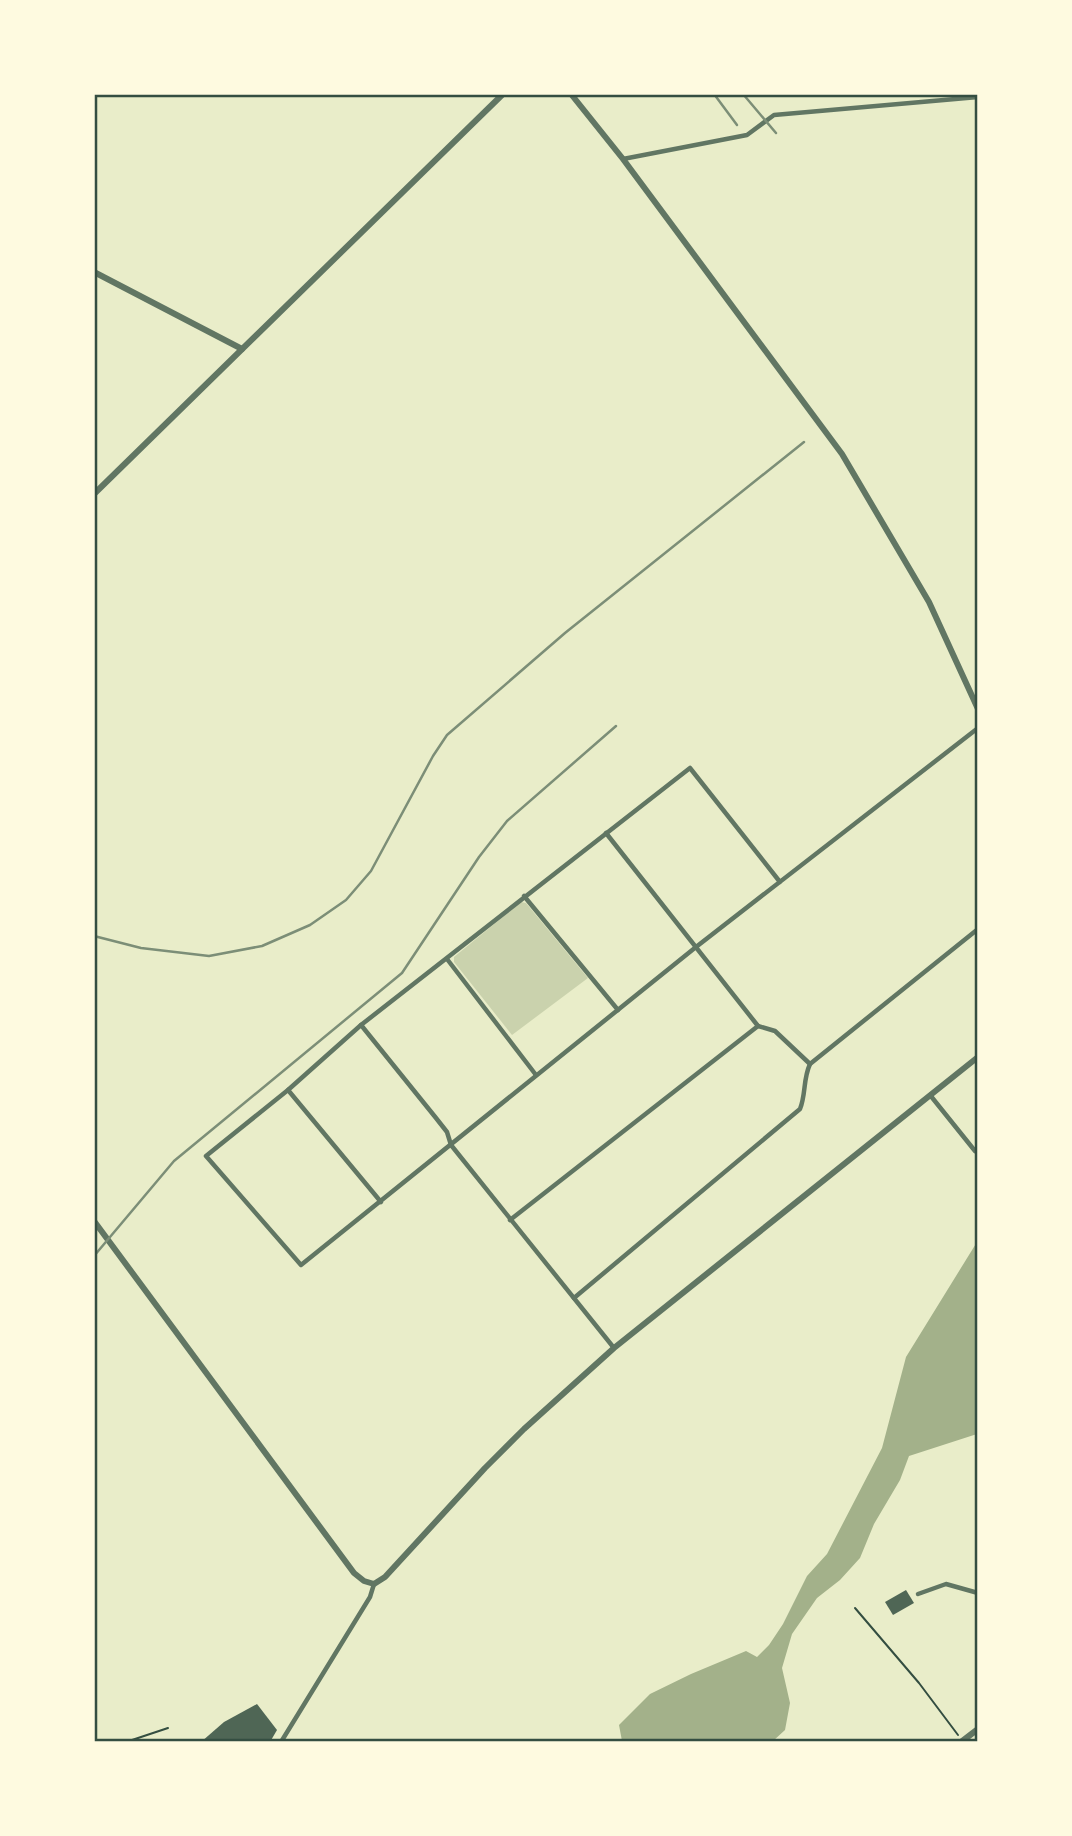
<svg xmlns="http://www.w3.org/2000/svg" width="1072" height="1836" viewBox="0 0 1072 1836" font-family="'Work Sans',sans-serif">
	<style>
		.green { fill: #cad2ad }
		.water { fill: #a3b18a }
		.building { fill: #4f6655 }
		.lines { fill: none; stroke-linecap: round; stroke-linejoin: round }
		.path { stroke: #344e41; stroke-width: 2 }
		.minor { stroke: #617663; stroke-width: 4.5 }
		.tertiary { stroke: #617663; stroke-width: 6 }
		.rail { stroke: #7c8e77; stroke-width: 2.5 }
		.neatline { fill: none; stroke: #344e41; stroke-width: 2.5 }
	</style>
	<rect width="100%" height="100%" fill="#e9edc9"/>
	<!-- green -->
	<path class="green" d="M521,902L526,903L588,978L512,1035L454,962V957Z"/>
	<!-- water -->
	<path class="water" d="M977,1242V1434L909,1456L900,1480L874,1524L860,1558L840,1580L817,1598L792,1634L782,1668L790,1703L785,1730L773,1741H622L619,1725L650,1694L691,1674L746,1651L757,1657L769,1645L783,1624L807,1576L827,1554L882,1448L906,1357Z"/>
	<!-- building -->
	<g class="building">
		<path d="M906,1590L914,1603L893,1615L885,1602Z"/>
		<path d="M257,1704L277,1730L270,1742H201L224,1722Z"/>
	</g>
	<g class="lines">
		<!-- path -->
		<g class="path">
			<path d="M855,1608L919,1683L958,1735"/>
			<path d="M126,1742L168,1728"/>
		</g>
		<!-- minor -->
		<g class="minor">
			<path d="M623,159L747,135L774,115L978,97"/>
			<path d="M606,833L758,1026L775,1031L810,1064"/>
			<path d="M780,882L690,768L361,1025L288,1090L206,1156L301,1265L696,947L978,728"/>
			<path d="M524,896L618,1010"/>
			<path d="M447,959L536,1075"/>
			<path d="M361,1025L436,1118L447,1132L451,1145L614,1348"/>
			<path d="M288,1090L381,1202"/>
			<path d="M930,1095L975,1151"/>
			<path d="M510,1220L758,1026"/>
			<path d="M574,1298L800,1109C806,1094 803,1079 810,1064L978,929"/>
			<path d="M918,1594L946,1584L978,1593"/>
			<path d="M281,1742L370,1597L374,1584"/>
		</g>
		<!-- tertiary -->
		<g class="tertiary">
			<path d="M571,94L623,159L842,454L929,602L978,709"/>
			<path d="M94,272L242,349"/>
			<path d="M94,494L503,94"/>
			<path d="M94,1221L354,1573L364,1581L374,1584L385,1577L485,1468L524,1429L614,1348L978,1057"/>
			<path d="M961,1742L978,1729"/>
		</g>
		<!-- rail -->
		<g class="rail">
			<path d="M714,94L737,125"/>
			<path d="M743,94L776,133"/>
			<path d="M94,936L141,948L209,956L262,946L310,925L346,900L371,871L433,756L447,735L565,633L804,442"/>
			<path d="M94,1256L174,1161L402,973L479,857L507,821L616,726"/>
		</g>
	</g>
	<!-- border -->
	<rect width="1072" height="1836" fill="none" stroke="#fefae0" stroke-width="192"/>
	<rect x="96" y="96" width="880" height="1644" class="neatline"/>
</svg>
